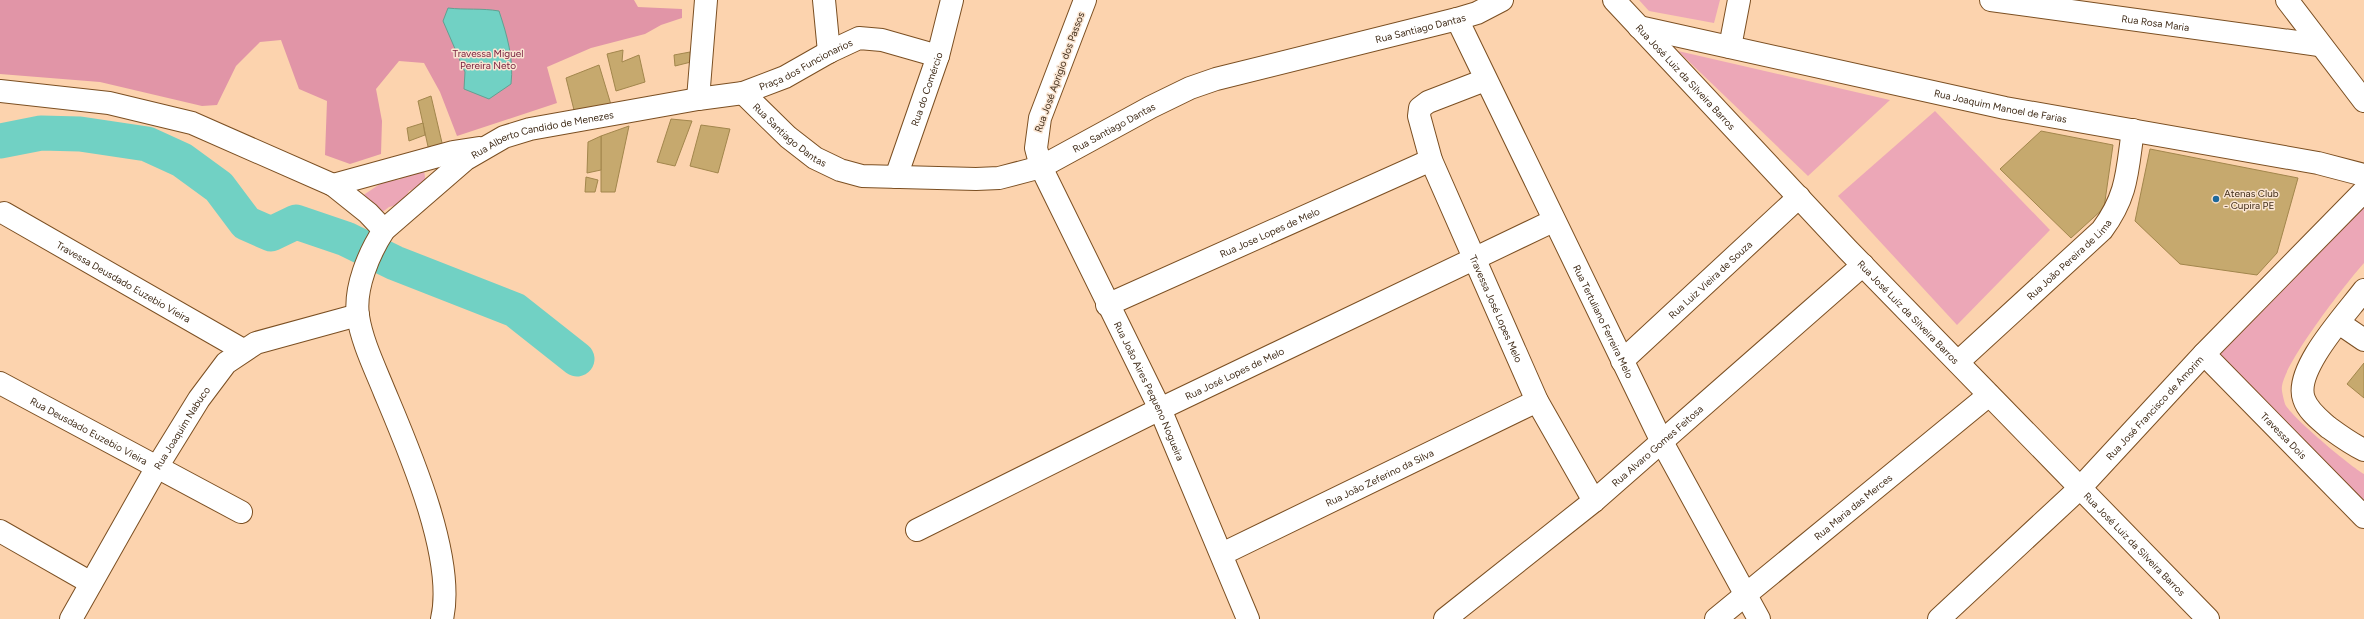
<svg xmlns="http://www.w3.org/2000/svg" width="2364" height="619" viewBox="0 0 2364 619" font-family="Figtree,sans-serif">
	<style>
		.green { fill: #eca7b7 }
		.forest { fill: #e195a7 }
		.water { fill: #71d1c4; stroke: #62a091 }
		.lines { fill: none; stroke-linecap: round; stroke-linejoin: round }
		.river { stroke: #71d1c4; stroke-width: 35 }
		.building { fill: #c6a96e; stroke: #a2864c }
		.street-casing { stroke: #7b4f22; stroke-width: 24 }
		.secondary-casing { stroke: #7b4f22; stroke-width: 24 }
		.street { stroke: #fff; stroke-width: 22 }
		.secondary { stroke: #fff; stroke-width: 22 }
		.poi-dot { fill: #1e699c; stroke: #fae5d2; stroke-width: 1.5 }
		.labels { text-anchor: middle; stroke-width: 3; stroke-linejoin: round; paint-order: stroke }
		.street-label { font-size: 10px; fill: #402c19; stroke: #fae5d2 }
		.park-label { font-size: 10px; fill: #761e3d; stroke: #fae5d2 }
		.poi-label { font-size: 10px; fill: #402c19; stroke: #fae5d2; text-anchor: start }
	</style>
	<rect width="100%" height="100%" fill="#fcd3ae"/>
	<!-- green -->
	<g class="green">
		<path d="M1639,0H1720L1714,23L1649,11Z"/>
		<path d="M1678,51L1890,100L1808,176Z"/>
		<path d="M1935,111L2050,230L1957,325L1838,196Z"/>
		<path d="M411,170H424L426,184L409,191L403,204L389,207L380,214L362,196L386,180H399Z"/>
		<path d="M2364,190V263C2346,283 2285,362 2282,386C2281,390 2284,400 2285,404C2290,416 2351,467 2364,474V511L2217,356Z"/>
	</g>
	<!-- forest -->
	<path class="forest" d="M0,0H634L638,7L682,9V18L661,25L645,34L591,48L547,67L557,103L457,136L440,92L424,63L399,61L376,89L382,121L381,154L350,164L325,155L327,101L299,89L281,40L260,42L236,66L217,105L202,106L100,82L0,74Z"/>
	<!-- water -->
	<path class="water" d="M448,8C465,10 482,8 499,11C507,35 514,59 511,84L489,99L464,89L465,72L443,21Z"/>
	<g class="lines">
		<!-- river -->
		<path class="river" d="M0,141L41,133L80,134L147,144L182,160L219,187L246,223L271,234L296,222L346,239L395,263L515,310L577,359"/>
	</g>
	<!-- building -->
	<g class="building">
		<path d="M623,50L622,62L639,55L645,82L616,91L607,54Z"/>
		<path d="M690,52L691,62L675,66L674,55Z"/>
		<path d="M599,65L612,108L576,118L566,78Z"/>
		<path d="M431,96L443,147L429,151L418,101Z"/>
		<path d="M671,119L692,121L675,166L657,162Z"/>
		<path d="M423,123L425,135L409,141L407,128Z"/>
		<path d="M701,125L730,129L718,173L690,166Z"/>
		<path d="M629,126L615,192H601V136Z"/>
		<path d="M2041,131L2113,145L2104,208L2071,238L2000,169Z"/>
		<path d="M601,136V170L587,173L588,142Z"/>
		<path d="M2150,149L2298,178L2277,253L2257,275L2180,264L2135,221Z"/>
		<path d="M586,177L598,180L595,192H585Z"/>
		<path d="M2364,363V398L2347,384Z"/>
	</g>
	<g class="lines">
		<!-- street casing -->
		<g class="street-casing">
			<g id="street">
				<path d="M824,0L829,52"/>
				<path id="s1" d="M1085,0L1040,118L1036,148L1041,167L1160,409L1248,619"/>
				<path id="s2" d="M1614,0L1847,249L2208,619"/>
				<path id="s3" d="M1991,0L2319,45"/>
				<path id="s4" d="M1457,19L1662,442L1759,619"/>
				<path id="s5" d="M1639,27L2005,108L2318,163L2364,175"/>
				<path d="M1730,47L1739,0"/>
				<path id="s6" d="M1485,80L1428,102L1420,108L1419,116L1431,160L1537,401L1594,501"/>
				<path d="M0,91L109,103L192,123L333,185L368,213L384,230"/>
				<path id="s7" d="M743,93L788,137L815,158L840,170L862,176L976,179L999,178L1041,167L1151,107L1190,88L1216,79L1457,19L1477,13L1502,0"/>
				<path d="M698,99L706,0"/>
				<path id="s8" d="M896,177L938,56L952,0"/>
				<path d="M333,185L453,152L479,148"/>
				<path id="s9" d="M4,213L243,350"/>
				<path d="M2364,290C2347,313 2293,370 2304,399C2308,411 2319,419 2328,427C2339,435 2351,444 2364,450"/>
				<path id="s10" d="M1107,305L1431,160"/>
				<path d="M2339,323L2364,340"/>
				<path id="s11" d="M2204,354L2364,517"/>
				<path id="s12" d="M1622,361L1799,197"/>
				<path id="s13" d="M1958,362L2102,230C2128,195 2127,171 2133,130"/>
				<path id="s14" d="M0,383L241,512"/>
				<path id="s15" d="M917,530L1160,409L1553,221"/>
				<path d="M0,531L91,583"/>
				<path id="s16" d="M1222,554L1537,401"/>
				<path id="s17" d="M71,619L157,467L199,399L226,363L256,343L358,315"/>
				<path id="s18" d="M442,619C456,558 409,450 385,393C375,368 362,342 358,316C354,288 369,253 384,230L466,159L504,137L530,129L698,99L743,93L785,77L829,52L859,38L882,40L938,56"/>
				<path id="s19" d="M1445,619L1594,501L1863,265"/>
				<path id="s20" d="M1716,619L1989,395"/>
				<path id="s21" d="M1939,619L2080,488L2204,354L2364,191"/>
			</g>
		</g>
		<!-- secondary casing -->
		<g class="secondary-casing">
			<path id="secondary" d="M2287,0L2364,101"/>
		</g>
		<!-- street -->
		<use href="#street" class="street"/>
		<!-- secondary -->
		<use href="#secondary" class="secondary"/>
	</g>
	<!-- markers -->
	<circle class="poi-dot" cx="2216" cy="199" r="4"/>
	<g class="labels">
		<!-- street labels -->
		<g class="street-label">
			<text dy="4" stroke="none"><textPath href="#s3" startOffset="166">Rua Rosa Maria</textPath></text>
			<text dy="4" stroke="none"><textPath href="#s7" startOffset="735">Rua Santiago Dantas</textPath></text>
			<text dy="4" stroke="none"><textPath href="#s18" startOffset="874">Praça dos Funcionarios</textPath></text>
			<text transform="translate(1059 72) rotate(-70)" y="4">Rua José Aprigio dos Passos</text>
			<text dy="4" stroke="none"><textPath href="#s2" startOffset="105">Rua José Luiz da Silveira Barros</textPath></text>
			<text dy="4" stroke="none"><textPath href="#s8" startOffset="93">Rua do Comércio</textPath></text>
			<text dy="4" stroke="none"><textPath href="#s5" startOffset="370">Rua Joaquim Manoel de Farias</textPath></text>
			<text dy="4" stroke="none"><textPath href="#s7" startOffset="411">Rua Santiago Dantas</textPath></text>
			<text dy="4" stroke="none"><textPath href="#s7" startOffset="63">Rua Santiago Dantas</textPath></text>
			<text dy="4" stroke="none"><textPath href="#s18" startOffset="599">Rua Alberto Candido de Menezes</textPath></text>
			<text dy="4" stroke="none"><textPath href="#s10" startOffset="178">Rua Jose Lopes de Melo</textPath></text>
			<text dy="4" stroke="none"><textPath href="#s13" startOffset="151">Rua João Pereira de Lima</textPath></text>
			<text dy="4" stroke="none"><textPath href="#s12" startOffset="120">Rua Luiz Vieira de Souza</textPath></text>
			<text dy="4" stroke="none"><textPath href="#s9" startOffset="138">Travessa Deusdado Euzebio Vieira</textPath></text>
			<text dy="4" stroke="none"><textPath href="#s6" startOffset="287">Travessa José Lopes Melo</textPath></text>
			<text dy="4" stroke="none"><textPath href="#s2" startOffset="429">Rua José Luiz da Silveira Barros</textPath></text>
			<text dy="4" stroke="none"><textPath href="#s4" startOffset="336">Rua Tertuliano Ferreira Melo</textPath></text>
			<text dy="4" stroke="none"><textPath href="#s15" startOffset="354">Rua José Lopes de Melo</textPath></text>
			<text dy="4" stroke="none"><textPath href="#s1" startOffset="425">Rua João Aires Pequeno Nogueira</textPath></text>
			<text dy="4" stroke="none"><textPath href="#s21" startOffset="302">Rua José Francisco de Amorim</textPath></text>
			<text dy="4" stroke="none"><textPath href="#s17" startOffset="221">Rua Joaquim Nabuco</textPath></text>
			<text dy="4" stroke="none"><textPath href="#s14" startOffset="101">Rua Deusdado Euzebio Vieira</textPath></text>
			<text dy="4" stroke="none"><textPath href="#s11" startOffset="114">Travessa Dois</textPath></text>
			<text dy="4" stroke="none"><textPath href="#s19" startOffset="274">Rua Alvaro Gomes Feitosa</textPath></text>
			<text dy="4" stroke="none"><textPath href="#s16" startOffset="175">Rua João Zeferino da Silva</textPath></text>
			<text dy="4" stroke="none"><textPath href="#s20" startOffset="177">Rua Maria das Merces</textPath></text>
			<text dy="4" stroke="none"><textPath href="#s2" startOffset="753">Rua José Luiz da Silveira Barros</textPath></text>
		</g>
		<!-- park labels -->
		<g class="park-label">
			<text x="488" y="57">Travessa Miguel<tspan x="488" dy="12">Pereira Neto</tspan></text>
		</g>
		<!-- poi labels -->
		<g class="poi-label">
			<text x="2224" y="197">Atenas Club<tspan x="2224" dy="12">- Cupira PE</tspan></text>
		</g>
	</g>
</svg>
